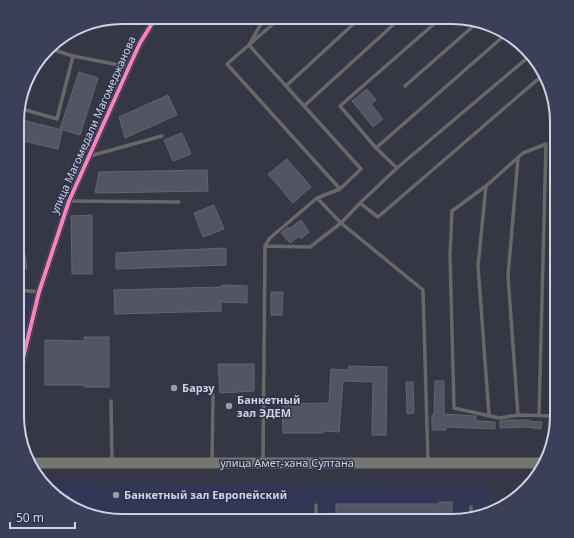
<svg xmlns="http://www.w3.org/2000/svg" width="574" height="538" viewBox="0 0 574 538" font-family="'Noto Sans',sans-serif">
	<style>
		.built { fill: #333755 }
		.building { fill: #535562; stroke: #646572 }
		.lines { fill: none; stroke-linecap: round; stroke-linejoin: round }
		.service { stroke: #686965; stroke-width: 3.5 }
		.minor { stroke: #686965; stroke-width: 7 }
		.primary { stroke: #75766d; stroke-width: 11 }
		.cycleway-casing { stroke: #2e324c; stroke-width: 6 }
		.cycleway { stroke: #ff80c0; stroke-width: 4 }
		.poi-dot { fill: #999cac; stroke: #2e324c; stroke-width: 1.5 }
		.labels { text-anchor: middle; stroke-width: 3; stroke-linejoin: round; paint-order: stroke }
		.street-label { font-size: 11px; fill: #cfd2e3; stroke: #2e324c }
		.poi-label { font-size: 11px; font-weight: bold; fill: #cfd2e3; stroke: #2e324c; text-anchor: start }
		.rim { fill: none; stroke: #cfd2e3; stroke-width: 2 }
	</style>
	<rect width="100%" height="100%" fill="#353745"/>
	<!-- built -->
	<g class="built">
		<path d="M18,295H41L17,385Z"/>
		<path d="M41,482L492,485V513L459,521H122L76,510L43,485Z"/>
	</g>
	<!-- building -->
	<g class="building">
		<path d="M79,72L98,78L80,135L60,129Z"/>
		<path d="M367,89L376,100L371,104L383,119L373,127L352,101Z"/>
		<path d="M168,95L177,115L125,138L119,117Z"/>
		<path d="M19,119L62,130L58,149L19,140Z"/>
		<path d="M182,133L191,154L173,161L164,140Z"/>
		<path d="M287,159L311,187L293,203L268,174Z"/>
		<path d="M207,170L208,191L95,193L99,172Z"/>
		<path d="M214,205L224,229L203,237L194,213Z"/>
		<path d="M92,215V274H72L71,216Z"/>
		<path d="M301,220L309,232L301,239L299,236L290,243L281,233L288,227L289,229Z"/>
		<path d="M226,248V265L116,269V253Z"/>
		<path d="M18,254H25L27,268L18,270Z"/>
		<path d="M222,285L247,286V303L221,302V311L115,314L114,290L222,287Z"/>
		<path d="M271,292H283L282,315H271Z"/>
		<path d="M84,337H109V387H84V385H45V340L84,341Z"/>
		<path d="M218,364H254V391L220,393Z"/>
		<path d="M349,366L387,367L386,435H372L373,382L343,381L339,432L323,431V433H283L282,404L329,403L331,369L349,370Z"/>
		<path d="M435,381H444V414L476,416V421L495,422V429L446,427V430H432V415H434Z"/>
		<path d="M406,382H413L414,413L407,414Z"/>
		<path d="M506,420H529V421L542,422L541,429L526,427L500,428V421Z"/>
		<path d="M439,502H452V521L336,520V504H439Z"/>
	</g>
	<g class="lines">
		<!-- service -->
		<g class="service">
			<path d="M265,17L249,45L361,169L340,189L317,198"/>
			<path d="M281,17L227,64L340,189"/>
			<path d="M48,48L73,56L129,67"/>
			<path d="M286,86L361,17"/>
			<path d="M405,86L478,22"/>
			<path d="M304,106L393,25L385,17"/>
			<path d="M19,108L57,119L73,56"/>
			<path d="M376,148L506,34"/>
			<path d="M90,156L162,136"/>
			<path d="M397,168L376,148L340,106L442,17"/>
			<path d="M486,186L478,266L489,415"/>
			<path d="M69,201L179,202"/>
			<path d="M360,203L378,217L544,74"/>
			<path d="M18,290L39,292"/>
			<path d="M111,401L112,462"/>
			<path d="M518,415L508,276L518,158"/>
			<path d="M539,415L546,144L523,153L486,186L452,211L450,255L454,408L499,418L518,415L557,416"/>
			<path d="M212,462L213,395"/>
			<path d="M263,462L265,246L310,247L341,223L317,198L270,238L265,246"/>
			<path d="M428,462L423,290L341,223L360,203L397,168L532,54"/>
			<path d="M68,504V497"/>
			<path d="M316,505V521"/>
			<path d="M471,518V507"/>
		</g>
		<!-- minor -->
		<path class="minor" d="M17,383L39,292L69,201L129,67L140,43L156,17"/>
		<!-- primary -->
		<path class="primary" d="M29,463H546"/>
		<!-- cycleway casing -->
		<g class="cycleway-casing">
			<path id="cycleway" d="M17,383L39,292L69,201L129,67L140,43L156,17"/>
		</g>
		<!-- cycleway -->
		<use href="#cycleway" class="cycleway"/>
	</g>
	<!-- markers -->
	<g class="poi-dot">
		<circle cx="174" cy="388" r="4"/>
		<circle cx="229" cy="406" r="4"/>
		<circle cx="116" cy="495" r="4"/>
	</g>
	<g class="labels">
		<!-- street labels -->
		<g class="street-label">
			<text transform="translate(93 125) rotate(-66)" y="4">улица Магомедали Магомеджановa</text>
			<text x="287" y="467">улица Амет-хана Султана</text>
		</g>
		<!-- poi labels -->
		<g class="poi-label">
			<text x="182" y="392">Барзу</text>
			<text x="237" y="404">Банкетный<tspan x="237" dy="13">зал ЭДЕМ</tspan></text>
			<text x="124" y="499">Банкетный зал Европейский</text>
		</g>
	</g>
	<!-- crop -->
	<path d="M0 0H574V538H0ZM122 24H452A98 98 0 0 1 550 122V416A98 98 0 0 1 452 514H122A98 98 0 0 1 24 416V122A98 98 0 0 1 122 24Z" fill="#3b3f58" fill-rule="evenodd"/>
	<path class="rim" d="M122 24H452A98 98 0 0 1 550 122V416A98 98 0 0 1 452 514H122A98 98 0 0 1 24 416V122A98 98 0 0 1 122 24Z"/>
	<!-- scale -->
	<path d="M10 522v6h65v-6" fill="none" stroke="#cfd2e3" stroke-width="2"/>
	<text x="16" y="522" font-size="12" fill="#cfd2e3" stroke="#2e324c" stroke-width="3" paint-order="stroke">50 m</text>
</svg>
